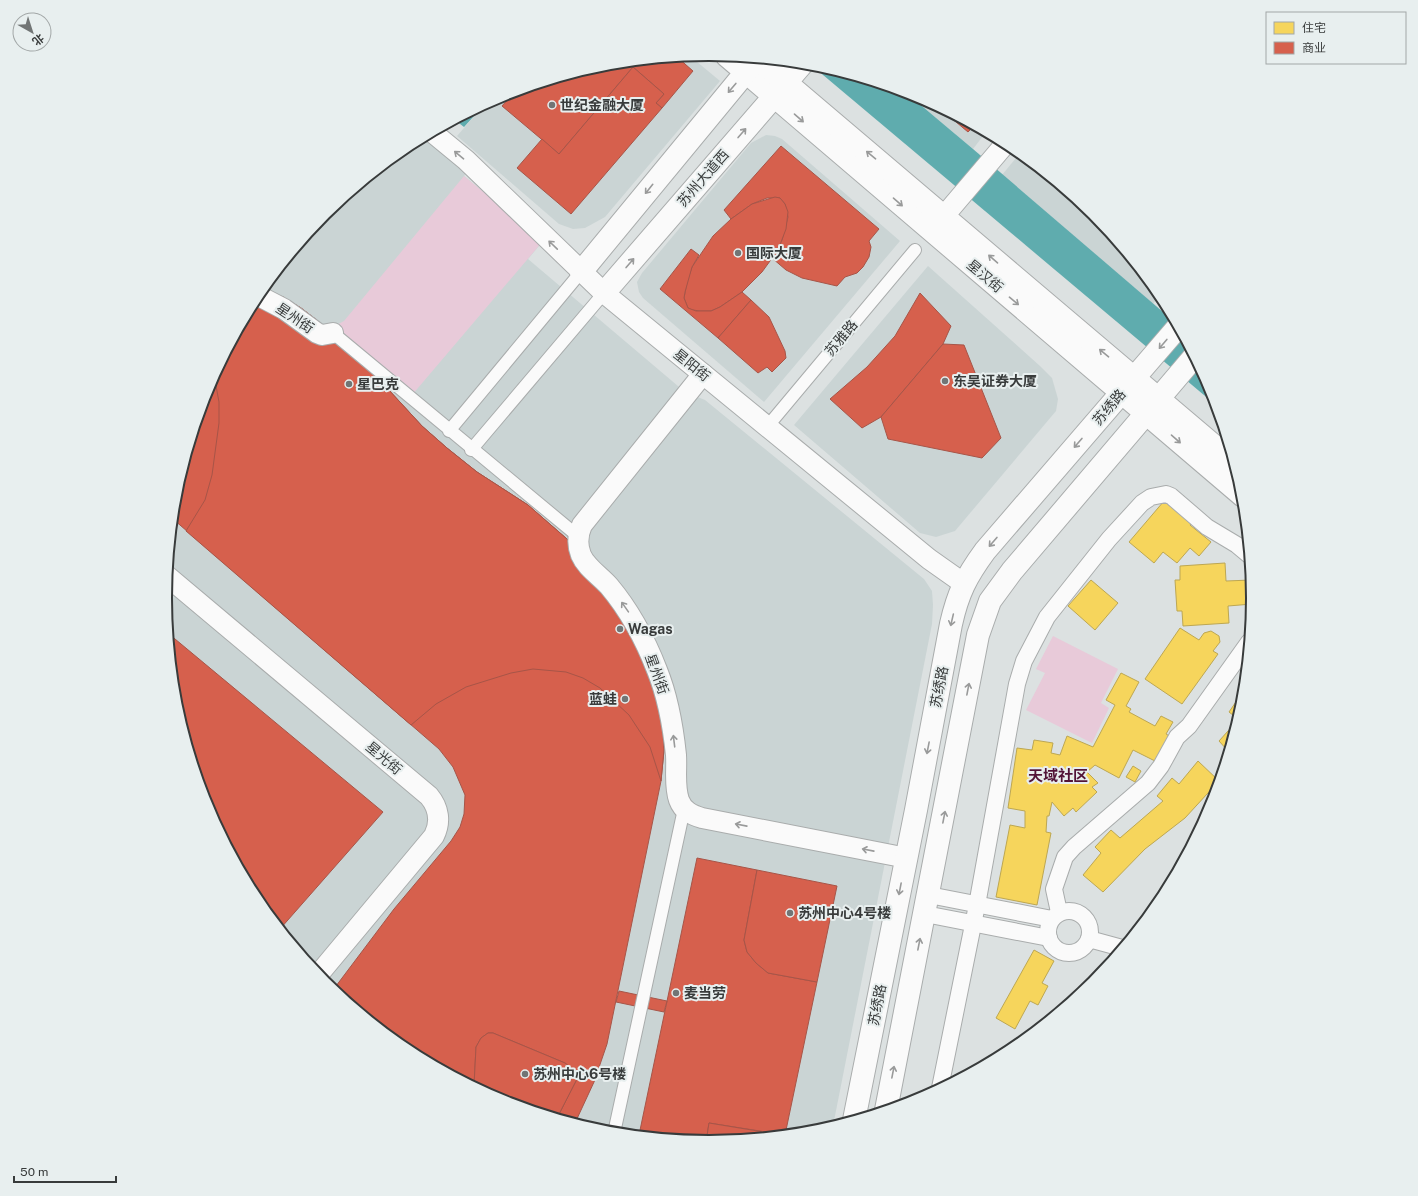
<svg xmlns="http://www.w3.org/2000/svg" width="1418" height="1196" viewBox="0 0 1418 1196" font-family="'Public Sans','Noto Sans SC',sans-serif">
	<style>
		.built { fill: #cad4d4 }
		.green { fill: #e8cad9 }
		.water { fill: #5facae }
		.homes { fill: #f6d55c; stroke: #bda752 }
		.shops { fill: #d6604d; stroke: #a75548 }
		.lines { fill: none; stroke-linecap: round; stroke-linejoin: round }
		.pedestrian-casing { stroke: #a9acac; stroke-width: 14 }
		.minor-casing { stroke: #a9acac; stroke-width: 18 }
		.tertiary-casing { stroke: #a9acac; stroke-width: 22 }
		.secondary-casing { stroke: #a9acac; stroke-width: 24 }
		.primary-casing { stroke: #a9acac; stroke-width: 24 }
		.pedestrian { stroke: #fafafa; stroke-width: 12 }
		.minor { stroke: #fafafa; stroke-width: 16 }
		.tertiary { stroke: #fafafa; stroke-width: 20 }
		.secondary { stroke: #fafafa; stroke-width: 22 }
		.primary { stroke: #fafafa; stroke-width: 22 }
		.oneway { stroke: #999a9a }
		.poi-dot { fill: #717575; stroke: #e8efef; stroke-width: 1.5 }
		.labels { text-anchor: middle; stroke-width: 4; stroke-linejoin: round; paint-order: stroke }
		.poi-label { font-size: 14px; font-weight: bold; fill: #383b3b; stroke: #e8efef; text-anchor: start }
		.street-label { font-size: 14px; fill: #383b3b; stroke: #e8efef }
		.neighbourhood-label { font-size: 15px; font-weight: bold; fill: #521437; stroke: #e8efef }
		.rim { fill: none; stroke: #383b3b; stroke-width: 2 }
	</style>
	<rect width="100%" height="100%" fill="#dce1e1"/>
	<!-- built -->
	<g class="built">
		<path d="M690,56L720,81L605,217L585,228L573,229L559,224L457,136L484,105L501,95L603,64Z"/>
		<path d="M904,91L917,96L986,132L973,149Z"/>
		<path d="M433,132L473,165L464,176L543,241L528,259L685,392L705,400L924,579L932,591L933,605L932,624L833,1126L815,1132L709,1142L603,1131L501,1100L407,1050L324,983L257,900L206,806L175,704L165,598L176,492L207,390L257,296L324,213L407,146Z"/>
		<path d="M766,135L775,136L782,139L900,241L764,402L643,298L639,292L637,282L642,273L751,143Z"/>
		<path d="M1020,153L1094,213L1160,295L1153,304L1002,175Z"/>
		<path d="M928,266L1040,366L1052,378L1058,399L1056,411L955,531L936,537L920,533L794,425Z"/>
	</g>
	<!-- green -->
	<g class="green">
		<path d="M464,176L543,241L412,395L322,324L333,327L344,321Z"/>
		<path d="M1053,636L1118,669L1101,703L1109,708L1092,743L1026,710L1045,673L1036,669Z"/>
	</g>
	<!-- water -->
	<g class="water">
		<path d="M810,64L904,91L973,149L1177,324L1212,390L1217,406Z"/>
		<path d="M484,105L464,127L455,120Z"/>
	</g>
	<!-- homes -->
	<g class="homes">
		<path d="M1164,501L1170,506L1173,502L1194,520L1190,525L1211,542L1199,556L1190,548L1177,563L1163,552L1154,563L1129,542Z"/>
		<path d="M1225,563L1226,581L1251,580L1252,604L1228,606L1229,623L1183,626L1182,611H1177L1175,580H1180V566Z"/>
		<path d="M1091,580L1118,603L1095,630L1068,606Z"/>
		<path d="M1180,628L1199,640L1204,633L1211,631L1219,636L1220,642L1213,651L1218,654L1182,704L1145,679Z"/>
		<path d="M1121,673L1139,682L1126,706L1131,709L1129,712L1155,726L1161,716L1173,722L1166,734L1171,737L1157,762L1133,750L1119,778L1095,765L1087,772L1098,783L1092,787L1097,792L1076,812L1073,808L1064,816L1052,802L1049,816H1047L1046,832L1051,833L1037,905L996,897L1010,825L1025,828V811L1008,808L1017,748L1032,750L1034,740L1053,743L1051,753L1060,755L1067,736L1093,747L1115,705L1106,700Z"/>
		<path d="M1242,693L1243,694L1242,704L1238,719L1229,712Z"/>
		<path d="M1237,721L1228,751L1219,741Z"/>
		<path d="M1198,761L1219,781L1185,818L1145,849L1103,892L1083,875L1101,853L1095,847L1111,830L1120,838L1163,801L1157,796L1172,778L1179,784Z"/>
		<path d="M1133,766L1141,771L1135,782L1126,777Z"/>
		<path d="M1034,950L1054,961L1042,983L1048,986L1038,1005L1030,1001L1015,1029L996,1018Z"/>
	</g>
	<!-- shops -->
	<g class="shops">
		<path d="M677,57L693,71L662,108L656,103L664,94L633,67L559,154L502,106L515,91L603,64Z"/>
		<path d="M633,67L664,94L656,103L662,108L571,214L517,168L542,139L559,154Z"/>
		<path d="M937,106L974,126L968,132Z"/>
		<path d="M781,146L879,229L869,241L871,247L869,257L863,267L857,273L845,277L837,286L802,278L786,270L772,258L782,240L788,217L785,204L780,198H767L752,204L731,219L724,210Z"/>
		<path d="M775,197L780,198L785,204L788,212L786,229L778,250L762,272L742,292L720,307L711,311H701L692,310L688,308L684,298L687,282L692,267L713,236L731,219L752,204Z"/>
		<path d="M691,249L699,255L692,267L685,292L684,298L688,308L696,311H711L720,307L742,292L751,300L718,338L660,289Z"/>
		<path d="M264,290L283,297L301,308L318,321L376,376L422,426L447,448L477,472L528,505L567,539L593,565L632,618L662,715L664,750L661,781L607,1044L594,1082L575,1123L557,1118L577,1079L574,1070L565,1063L493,1033H488L481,1038L476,1047L474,1086L407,1050L333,990L394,909L451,841L460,827L464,814L465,795L453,767L439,749L173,519L176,492L207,390L257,296Z"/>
		<path d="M264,290L283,297L301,308L318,321L376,376L422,426L447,448L477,472L528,505L567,539L593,565L632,618L662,715L664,750L661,781L650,747L629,715L600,688L583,678L566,672L533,669L511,673L466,687L436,704L411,725L186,531L205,500L212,475L219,423V402L214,375L257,296Z"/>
		<path d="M920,293L951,326L943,344L881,417L862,428L830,399L867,367L895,336Z"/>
		<path d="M751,300L769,317L785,351L786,358L772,372L767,367L758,373L718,338Z"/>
		<path d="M943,344L964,345L1001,438L982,458L888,439L881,417Z"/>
		<path d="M169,634L383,812L280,929L257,900L206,806L175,704Z"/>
		<path d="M697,858L757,870L744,940L747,952L756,963L768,973L817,982L785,1135L709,1123L706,1142L639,1135Z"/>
		<path d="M757,870L837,886L817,982L768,973L756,963L747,952L744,940Z"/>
		<path d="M619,991L667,1001L664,1012L616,1002Z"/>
		<path d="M488,1033H493L565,1063L574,1070L577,1079L557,1118L501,1100L474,1086L476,1047L481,1038Z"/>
		<path d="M709,1123L782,1135L706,1142Z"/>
	</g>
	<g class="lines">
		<!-- pedestrian casing -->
		<g class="pedestrian-casing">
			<g id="pedestrian">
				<path d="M333,333L579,537"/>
				<path d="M767,427L915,250"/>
				<path d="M449,431L581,272"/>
				<path d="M471,450L604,293"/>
				<path d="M614,1133L684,809"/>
			</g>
		</g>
		<!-- minor casing -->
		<g class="minor-casing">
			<g id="minor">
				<path d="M929,895L1052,919"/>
				<circle cx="1069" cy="932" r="21"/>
				<path d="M1059,912L1054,889L1065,857L1074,847L1148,783L1161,766L1177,737L1189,726L1249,642"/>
				<path d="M925,914L1049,938"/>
				<path d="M1089,939L1122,948"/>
				<path d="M940,1088L977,905L1017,684L1024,661L1047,617L1109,539L1142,503L1151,497L1166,494L1171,496L1207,527L1237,545L1249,555"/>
			</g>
		</g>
		<!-- tertiary casing -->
		<g class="tertiary-casing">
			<g id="tertiary">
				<path d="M432,132L466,160L604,293L929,559L963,583"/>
				<path d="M944,216L1006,143"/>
				<path d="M257,295L284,309L317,333L322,335L333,333"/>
				<path d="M703,374L582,525C578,534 577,545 581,555C586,567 600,576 609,586C630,611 645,639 657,670C668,697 673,726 676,755C677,770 674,786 679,800C683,811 692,815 702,818L907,858"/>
				<path d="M167,576L429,796C439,808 441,822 434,836L318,975"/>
			</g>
		</g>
		<!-- secondary casing -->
		<g class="secondary-casing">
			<g id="secondary">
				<path d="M727,56L1243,496"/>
				<path d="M758,59L1233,462"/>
				<path d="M581,272L755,61"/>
				<path d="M604,293L803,63"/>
			</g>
		</g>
		<!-- primary casing -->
		<g class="primary-casing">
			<g id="primary">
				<path d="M886,1110L978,635L990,601L1012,571L1194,357"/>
				<path d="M854,1120L916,810L951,624C958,593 966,577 985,551L1178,327"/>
			</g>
		</g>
		<!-- pedestrian -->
		<use href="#pedestrian" class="pedestrian"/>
		<!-- minor -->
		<use href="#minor" class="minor"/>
		<!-- tertiary -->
		<use href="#tertiary" class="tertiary"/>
		<!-- secondary -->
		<use href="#secondary" class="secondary"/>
		<!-- primary -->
		<use href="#primary" class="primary"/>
	</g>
	<!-- one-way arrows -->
	<defs><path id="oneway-shaft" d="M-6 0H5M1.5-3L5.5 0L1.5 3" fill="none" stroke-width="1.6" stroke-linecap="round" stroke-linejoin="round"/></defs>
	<g class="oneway">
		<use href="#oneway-shaft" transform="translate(732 88) rotate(130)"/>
		<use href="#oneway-shaft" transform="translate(799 118) rotate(41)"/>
		<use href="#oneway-shaft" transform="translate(742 133) rotate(-49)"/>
		<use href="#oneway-shaft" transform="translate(459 155) rotate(-140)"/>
		<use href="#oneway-shaft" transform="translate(871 155) rotate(-140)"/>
		<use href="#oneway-shaft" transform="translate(649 189) rotate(129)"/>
		<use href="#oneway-shaft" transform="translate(898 202) rotate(41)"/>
		<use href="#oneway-shaft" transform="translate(553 245) rotate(-136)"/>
		<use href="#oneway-shaft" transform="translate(993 259) rotate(-139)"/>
		<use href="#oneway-shaft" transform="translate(630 263) rotate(-49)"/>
		<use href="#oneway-shaft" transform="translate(1014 301) rotate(40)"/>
		<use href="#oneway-shaft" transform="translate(1163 344) rotate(130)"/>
		<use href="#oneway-shaft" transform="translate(1104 353) rotate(-140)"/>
		<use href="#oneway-shaft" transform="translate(1176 439) rotate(41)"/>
		<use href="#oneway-shaft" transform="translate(1078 443) rotate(131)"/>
		<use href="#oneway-shaft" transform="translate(993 542) rotate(131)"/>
		<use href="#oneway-shaft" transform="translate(625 607) rotate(-125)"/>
		<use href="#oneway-shaft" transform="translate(952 620) rotate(103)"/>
		<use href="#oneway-shaft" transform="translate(968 689) rotate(-79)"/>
		<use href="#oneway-shaft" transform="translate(674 741) rotate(-97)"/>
		<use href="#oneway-shaft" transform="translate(928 748) rotate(101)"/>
		<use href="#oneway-shaft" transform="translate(944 817) rotate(-79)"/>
		<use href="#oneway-shaft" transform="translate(741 825) rotate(-169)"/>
		<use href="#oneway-shaft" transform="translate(868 850) rotate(-169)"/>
		<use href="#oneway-shaft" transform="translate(900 889) rotate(101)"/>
		<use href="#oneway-shaft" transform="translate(919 944) rotate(-79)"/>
		<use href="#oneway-shaft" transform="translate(893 1072) rotate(-79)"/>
	</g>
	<!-- markers -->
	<g class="poi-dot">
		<circle cx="552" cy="105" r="4"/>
		<circle cx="738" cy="253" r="4"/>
		<circle cx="945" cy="381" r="4"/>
		<circle cx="349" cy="384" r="4"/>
		<circle cx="620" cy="629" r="4"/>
		<circle cx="625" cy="699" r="4"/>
		<circle cx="790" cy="913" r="4"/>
		<circle cx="676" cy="993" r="4"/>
		<circle cx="525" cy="1074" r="4"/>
	</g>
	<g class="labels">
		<!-- poi labels -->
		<g class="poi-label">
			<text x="560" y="110">世纪金融大厦</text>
			<text x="746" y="258">国际大厦</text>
			<text x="953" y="386">东吴证券大厦</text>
			<text x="357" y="389">星巴克</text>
			<text x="628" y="634">Wagas</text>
			<text x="617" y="704" text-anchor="end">蓝蛙</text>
			<text x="798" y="918">苏州中心4号楼</text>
			<text x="684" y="998">麦当劳</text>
			<text x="533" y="1079">苏州中心6号楼</text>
		</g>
		<!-- street labels -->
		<g class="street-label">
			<text transform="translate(703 178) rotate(-49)" y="5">苏州大道西</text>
			<text transform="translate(985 276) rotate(40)" y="5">星汉街</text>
			<text transform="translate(295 318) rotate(34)" y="5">星州街</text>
			<text transform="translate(841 338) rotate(-50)" y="5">苏雅路</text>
			<text transform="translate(692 365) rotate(39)" y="5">星阳街</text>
			<text transform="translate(1109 407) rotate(-49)" y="5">苏绣路</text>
			<text transform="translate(657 674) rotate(70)" y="5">星州街</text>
			<text transform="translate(939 687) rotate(-79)" y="5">苏绣路</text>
			<text transform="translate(384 758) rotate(40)" y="5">星光街</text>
			<text transform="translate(877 1005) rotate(-79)" y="5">苏绣路</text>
		</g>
		<!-- neighbourhood labels -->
		<g class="neighbourhood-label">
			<text x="1058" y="781">天域社区</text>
		</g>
	</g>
	<!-- crop -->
	<path d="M0 0H1418V1196H0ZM172 598a537 537 0 1 1 1074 0a537 537 0 1 1-1074 0Z" fill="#e8efef" fill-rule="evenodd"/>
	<path class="rim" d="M172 598a537 537 0 1 1 1074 0a537 537 0 1 1-1074 0Z"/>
	<!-- legend -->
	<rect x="1266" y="12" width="140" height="52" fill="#e8efef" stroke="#a2a7a7"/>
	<rect x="1274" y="22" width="20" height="12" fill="#f6d55c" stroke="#a2a7a7"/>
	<text x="1302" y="32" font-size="12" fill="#383b3b">住宅</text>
	<rect x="1274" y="42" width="20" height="12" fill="#d6604d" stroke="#a2a7a7"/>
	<text x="1302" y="52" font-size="12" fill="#383b3b">商业</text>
	<!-- north arrow -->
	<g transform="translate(32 32) rotate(141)"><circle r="19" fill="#e8efef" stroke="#a2a7a7"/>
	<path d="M0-3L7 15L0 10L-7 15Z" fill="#717575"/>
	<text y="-6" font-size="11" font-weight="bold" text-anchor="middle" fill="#383b3b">北</text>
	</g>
	<!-- scale -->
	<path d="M14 1176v6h102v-6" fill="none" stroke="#383b3b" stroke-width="2"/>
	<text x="20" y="1176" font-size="12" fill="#383b3b" stroke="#e8efef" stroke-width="3" paint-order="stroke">50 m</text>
</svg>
